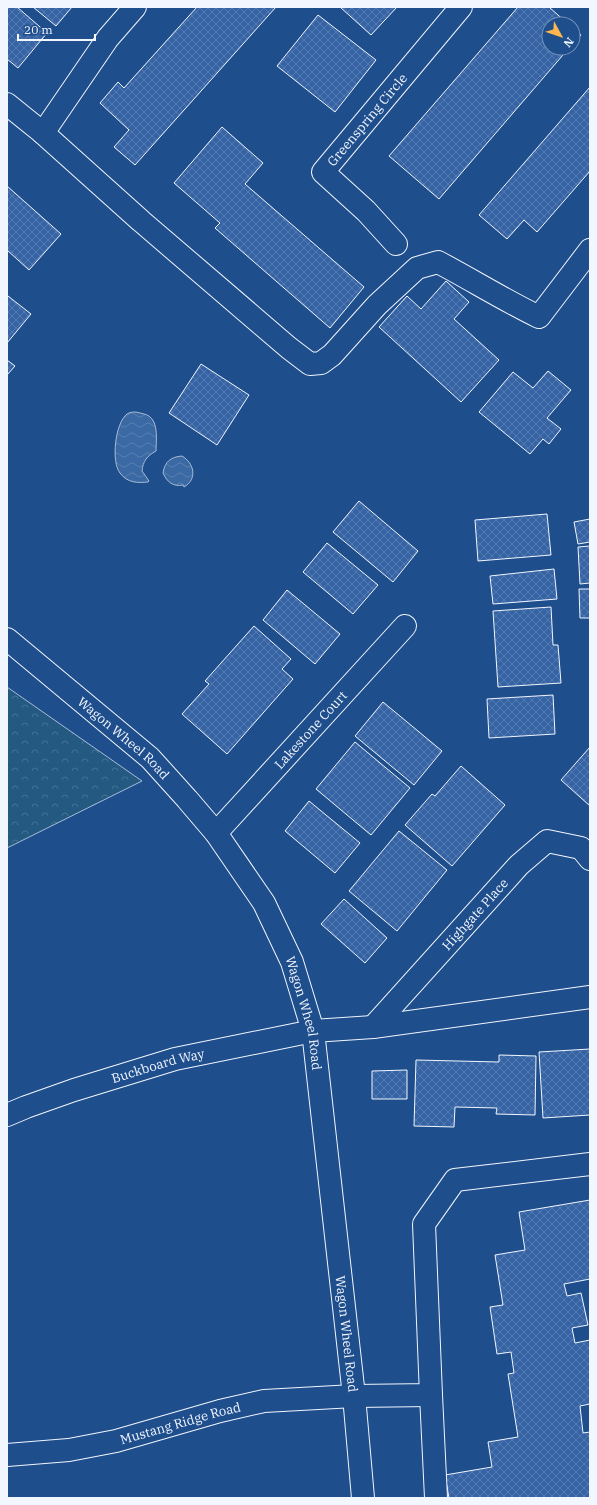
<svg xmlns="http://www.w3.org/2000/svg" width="597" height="1505" viewBox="0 0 597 1505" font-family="'IBM Plex Serif',serif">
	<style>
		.forest { fill: url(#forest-crowns); stroke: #a8bbd7 }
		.water { fill: url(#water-waves); stroke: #a8bbd7 }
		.building { fill: url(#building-cross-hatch); stroke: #f2f6ff }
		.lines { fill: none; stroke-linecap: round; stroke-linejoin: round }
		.minor-casing { stroke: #f2f6ff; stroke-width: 24 }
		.minor { stroke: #1f4e8c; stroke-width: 22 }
		.labels { text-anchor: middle; stroke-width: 3; stroke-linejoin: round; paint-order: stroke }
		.street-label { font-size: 13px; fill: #f2f6ff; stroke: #1f4e8c }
	</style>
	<defs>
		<pattern id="forest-crowns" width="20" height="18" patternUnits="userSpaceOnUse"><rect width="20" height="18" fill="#245a82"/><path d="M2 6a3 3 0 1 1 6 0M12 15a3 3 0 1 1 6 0" fill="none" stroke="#447295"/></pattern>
		<pattern id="water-waves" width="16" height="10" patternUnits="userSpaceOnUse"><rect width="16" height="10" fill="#3b69a3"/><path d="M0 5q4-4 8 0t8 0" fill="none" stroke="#587fb1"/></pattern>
		<pattern id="building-cross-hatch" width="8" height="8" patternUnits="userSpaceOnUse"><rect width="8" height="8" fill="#3563a3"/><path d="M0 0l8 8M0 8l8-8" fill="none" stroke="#537ab1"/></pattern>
	</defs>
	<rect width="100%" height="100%" fill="#1f4e8c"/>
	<!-- forest -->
	<path class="forest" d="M7,687L142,781L7,848Z"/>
	<!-- water -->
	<g class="water">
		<path d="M136,412C140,413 146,414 149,416C159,423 156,441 156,451C147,456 143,461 142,471L149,481L148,482C138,483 127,483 120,473C111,462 115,423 127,414C130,412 133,412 136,412Z"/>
		<path d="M182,456C194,463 198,479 184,487L183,485C173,487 167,482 163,473C165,461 171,457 182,456Z"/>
	</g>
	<!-- building -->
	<g class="building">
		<path d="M7,7H17L47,33L18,68L7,59Z"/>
		<path d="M33,7H72L56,26Z"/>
		<path d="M197,7H276L135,165L114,147L129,130L100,103L118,82L124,88Z"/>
		<path d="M340,7H397L371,35Z"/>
		<path d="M518,7H549L568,24H549V48H569L439,199L389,156Z"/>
		<path d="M318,15L376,60L335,112L277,66Z"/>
		<path d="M573,28L581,35L573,44Z"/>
		<path d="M590,87V171L537,232L524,220L507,239L479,215Z"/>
		<path d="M222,127L263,163L245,184L364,287L330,328L215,228L220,223L174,183Z"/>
		<path d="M7,186L61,234L29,270L7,250Z"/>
		<path d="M446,281L469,302L454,319L499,360L461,402L379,327L407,296L421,309Z"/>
		<path d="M8,296L31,314L7,343V298Z"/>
		<path d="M7,360L15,366L7,375Z"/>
		<path d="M201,364L249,395L217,445L169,413Z"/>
		<path d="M548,371L571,390L547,418L561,429L549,444L543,439L530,454L479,412L513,372L533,388Z"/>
		<path d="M359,501L418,551L393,582L333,532Z"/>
		<path d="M547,514L551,555L478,561L475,520Z"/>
		<path d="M590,519V542L578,544L574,522Z"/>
		<path d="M327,543L378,585L353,614L303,572Z"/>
		<path d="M590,546V583L580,584L578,547Z"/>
		<path d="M554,569L557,599L493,604L490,576Z"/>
		<path d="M579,589H590V618H580Z"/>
		<path d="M287,590L340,634L315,664L263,620Z"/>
		<path d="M551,607L553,645H558L561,683L498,687L493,611Z"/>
		<path d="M254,626L291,659L282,669L293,679L227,754L182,714L209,684L205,681Z"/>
		<path d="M553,695L555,734L489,738L487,699Z"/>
		<path d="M383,702L442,751L414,785L355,736Z"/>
		<path d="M355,742L410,788L371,835L316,789Z"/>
		<path d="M590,747V806L561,780Z"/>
		<path d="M461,766L505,805L452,866L405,825L432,794L435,796Z"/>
		<path d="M309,801L360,843L335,873L285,831Z"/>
		<path d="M399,831L447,870L397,931L349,891Z"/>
		<path d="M344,899L387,938L365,963L321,924Z"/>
		<path d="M590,1049V1115L543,1118L539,1052Z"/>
		<path d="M499,1055L536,1056L535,1115L496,1114L497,1108L455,1107L454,1127L414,1126L416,1060L499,1062Z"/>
		<path d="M407,1070V1099H372V1071Z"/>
		<path d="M590,1200V1279L564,1284L567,1296L581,1293L588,1325L572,1328L575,1343L590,1340V1404L580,1406L583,1433L590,1432V1498H449L445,1475L492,1467L488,1442L518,1437L508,1374L514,1373L511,1352L497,1354L490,1307L503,1305L495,1255L525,1250L519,1212Z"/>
	</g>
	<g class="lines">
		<!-- minor casing -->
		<g class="minor-casing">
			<g id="minor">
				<path d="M7,104L43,133L141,221L289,348L310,364L321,363L332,355L377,305L417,268L438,262C472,280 504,300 539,317L590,250"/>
				<path d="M43,133L108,38L135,7"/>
				<path id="s1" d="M396,244L366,211L323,172L461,7"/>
				<path id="s2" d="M7,639L150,758L187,799L216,833L264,903L292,962L313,1031L354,1396L363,1498"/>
				<path id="s3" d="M216,833L405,626"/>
				<path id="s4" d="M373,1027L519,865L547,841L581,848L590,859"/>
				<path id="s5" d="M7,1115L26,1107L74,1090L175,1059L313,1031L373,1027L590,997"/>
				<path d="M431,1395L436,1498"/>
				<path id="s6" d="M7,1455L69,1450L116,1441L220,1411L264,1401L354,1396L431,1395L424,1224L455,1180L590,1164"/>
			</g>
		</g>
		<!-- minor -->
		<use href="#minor" class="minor"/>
	</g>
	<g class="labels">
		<!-- street labels -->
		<g class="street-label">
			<text dy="5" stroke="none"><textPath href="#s1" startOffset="171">Greenspring Circle</textPath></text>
			<text dy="5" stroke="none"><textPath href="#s3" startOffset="140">Lakestone Court</textPath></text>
			<text dy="5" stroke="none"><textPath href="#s2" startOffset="153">Wagon Wheel Road</textPath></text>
			<text dy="5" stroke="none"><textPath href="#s4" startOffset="152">Highgate Place</textPath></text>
			<text dy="5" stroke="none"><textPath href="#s2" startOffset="489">Wagon Wheel Road</textPath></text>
			<text dy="5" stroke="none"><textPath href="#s5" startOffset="159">Buckboard Way</textPath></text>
			<text dy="5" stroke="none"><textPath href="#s2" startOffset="813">Wagon Wheel Road</textPath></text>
			<text dy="5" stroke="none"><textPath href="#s6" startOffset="177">Mustang Ridge Road</textPath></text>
		</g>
	</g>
	<!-- border -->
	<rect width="597" height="1505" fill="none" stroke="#f2f6ff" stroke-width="16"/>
	<!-- north arrow -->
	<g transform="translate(561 36) rotate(130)"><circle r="19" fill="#1f4e8c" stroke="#7391ba"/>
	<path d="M0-3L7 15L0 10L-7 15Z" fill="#ffb74d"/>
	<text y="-6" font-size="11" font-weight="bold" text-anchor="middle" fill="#f2f6ff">N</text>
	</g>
	<!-- scale -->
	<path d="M18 34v6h77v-6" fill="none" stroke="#f2f6ff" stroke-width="2"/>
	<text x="24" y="34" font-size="12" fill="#f2f6ff" stroke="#1f4e8c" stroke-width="3" paint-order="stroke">20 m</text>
</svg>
